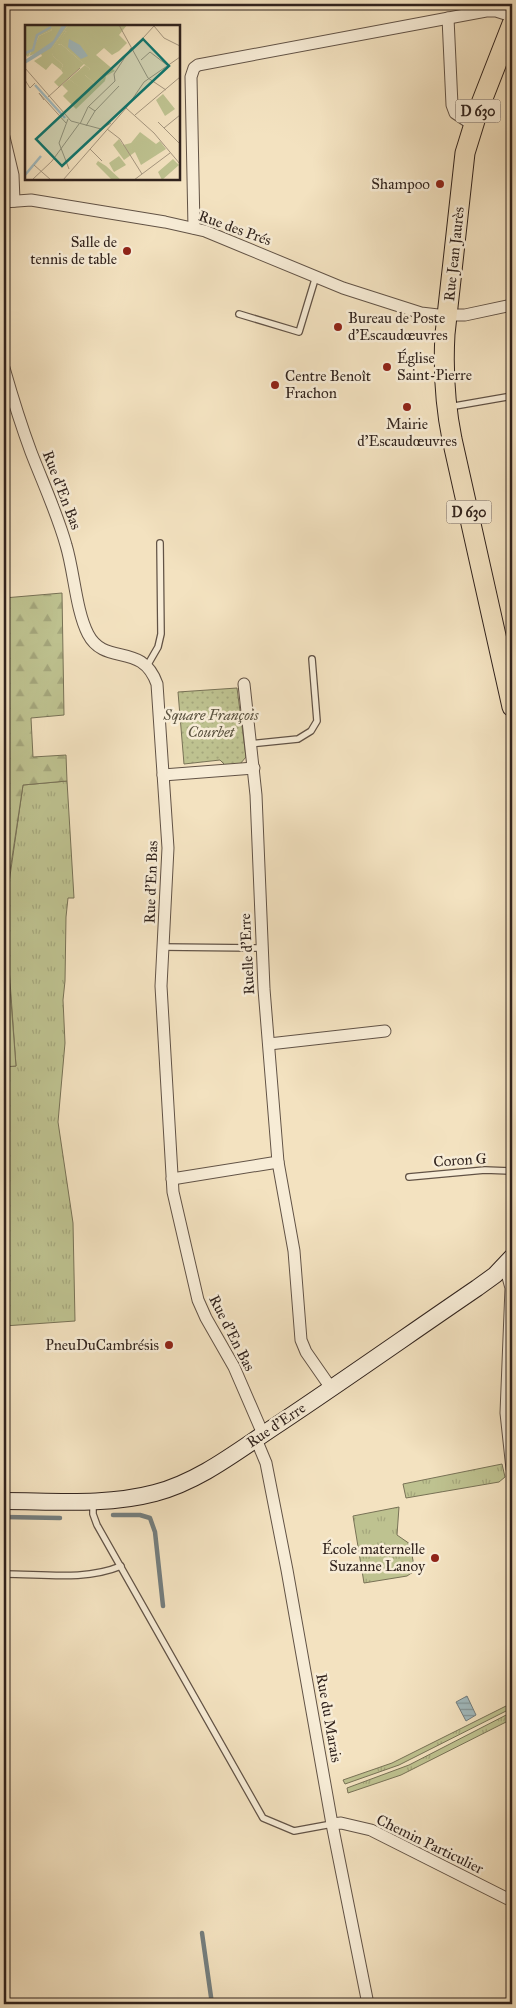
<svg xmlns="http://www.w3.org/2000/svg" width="516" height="2008" viewBox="0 0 516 2008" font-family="'IM FELL Great Primer',serif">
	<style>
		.grass { fill: url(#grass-tufts); stroke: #787256 }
		.forest { fill: url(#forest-firs); stroke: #787256 }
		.park { fill: url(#park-dots); stroke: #787256 }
		.pitch { fill: #bec290; stroke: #787256 }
		.water { fill: url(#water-rules); stroke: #747e7e }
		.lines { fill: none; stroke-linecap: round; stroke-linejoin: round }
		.stream { stroke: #747e7e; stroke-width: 4.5 }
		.lane-casing { stroke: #625346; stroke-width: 8 }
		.street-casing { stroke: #625346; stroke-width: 13 }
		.secondary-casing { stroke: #31231d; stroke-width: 18 }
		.primary-casing { stroke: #31231d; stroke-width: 21 }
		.lane { stroke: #f7ecd6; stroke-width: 5.5 }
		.street { stroke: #f7ecd6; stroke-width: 11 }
		.secondary { stroke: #f7ecd6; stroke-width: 16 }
		.primary { stroke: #f3e2c0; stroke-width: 19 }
		.poi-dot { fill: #8f2418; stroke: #f7ecd6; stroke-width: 2 }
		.labels { text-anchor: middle; stroke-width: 5; stroke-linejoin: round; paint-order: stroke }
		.shield { fill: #f7ecd6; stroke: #6c5f54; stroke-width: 1 }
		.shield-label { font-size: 14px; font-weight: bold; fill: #31231d }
		.poi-label { font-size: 15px; fill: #31231d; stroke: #f7ecd6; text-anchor: end }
		.street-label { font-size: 15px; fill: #31231d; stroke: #f7ecd6 }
		.park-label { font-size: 15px; font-style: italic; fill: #5b5340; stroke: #f7ecd6 }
		.inset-river { fill: none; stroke: #a1babe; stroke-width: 2.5 }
		.inset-road { fill: none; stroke: #a5967f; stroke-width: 1 }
		.view { fill: #0f766e; fill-opacity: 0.15; stroke: #0f766e; stroke-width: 2.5 }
		.inset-edge { fill: none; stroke: #31231d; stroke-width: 2.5 }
	</style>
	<defs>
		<pattern id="grass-tufts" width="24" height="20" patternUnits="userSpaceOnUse" patternTransform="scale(1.25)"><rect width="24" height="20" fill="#bec290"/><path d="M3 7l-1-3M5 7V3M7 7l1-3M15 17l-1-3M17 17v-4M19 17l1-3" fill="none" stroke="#a4a67c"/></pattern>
		<pattern id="forest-firs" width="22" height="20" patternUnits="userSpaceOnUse" patternTransform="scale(1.25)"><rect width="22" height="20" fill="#bec290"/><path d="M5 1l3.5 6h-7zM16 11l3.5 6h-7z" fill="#a4a67c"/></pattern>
		<pattern id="park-dots" width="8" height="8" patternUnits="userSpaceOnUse" patternTransform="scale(1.25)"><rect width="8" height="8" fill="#bec290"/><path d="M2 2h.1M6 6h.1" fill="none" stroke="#a4a67c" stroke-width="1.8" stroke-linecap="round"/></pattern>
		<pattern id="water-rules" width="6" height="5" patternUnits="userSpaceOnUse" patternTransform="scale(1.25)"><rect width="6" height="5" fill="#a1babe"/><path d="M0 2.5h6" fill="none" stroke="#84979a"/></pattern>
	</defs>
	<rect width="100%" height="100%" fill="#f3e2c0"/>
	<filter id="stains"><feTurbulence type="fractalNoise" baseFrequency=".004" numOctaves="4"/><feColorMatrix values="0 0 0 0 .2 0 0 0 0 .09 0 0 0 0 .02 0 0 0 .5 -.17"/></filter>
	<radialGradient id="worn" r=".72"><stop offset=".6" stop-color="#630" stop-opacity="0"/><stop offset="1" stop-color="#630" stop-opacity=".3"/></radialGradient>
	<!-- grass -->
	<g class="grass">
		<path d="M67,781L74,898H68L66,917L65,981L63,1000L65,1043L58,1122L73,1223L75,1321L4,1326V1067L16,1066L5,911L23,785Z"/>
		<path d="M502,1464L505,1477L499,1482L406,1498L403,1484Z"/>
		<path d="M399,1507L397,1535L410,1544L414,1566L413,1572L407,1576L364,1583L353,1516Z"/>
		<path d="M512,1703V1708L399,1765L345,1784L343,1780L392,1763Z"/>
		<path d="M512,1712V1719L401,1775L348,1793L347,1788L409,1765Z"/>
	</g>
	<!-- forest -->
	<path class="forest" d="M62,593L64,715L31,718L33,757L66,755L67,781L23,785L4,911V598Z"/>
	<!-- park -->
	<path class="park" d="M237,688L246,757L240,764L225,765L220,760L184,764L178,692Z"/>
	<!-- pitch -->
	<path class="pitch" d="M4,911L16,1066L4,1067Z"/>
	<!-- water -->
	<path class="water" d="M467,1696L476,1715L466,1721L456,1702Z"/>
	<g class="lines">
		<!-- stream -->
		<g class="stream">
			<path d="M113,1515H140L150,1518L155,1532L163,1606"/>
			<path d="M4,1517L60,1518"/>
			<path d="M202,1933L212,2004"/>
		</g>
		<!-- lane casing -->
		<g class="lane-casing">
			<g id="lane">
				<path d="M239,314L299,332L316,276"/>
				<path d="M449,407L512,396"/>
				<path d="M147,666L158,647L161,634L160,543"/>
				<path d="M250,744L298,739L311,731L317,721L312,659"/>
				<path d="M162,947L261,948"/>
				<path d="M409,1177L485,1170L512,1171"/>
				<path d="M93,1503V1514L97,1525L263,1818L294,1831L332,1824"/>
				<path d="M4,1574C43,1574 85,1581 121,1566"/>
			</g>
		</g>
		<!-- street casing -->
		<g class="street-casing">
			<g id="street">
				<path d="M448,18L452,105L455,113L473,125"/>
				<path d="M4,137L13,175L14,201"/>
				<path d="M4,202L31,200L165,222L205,231L343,288L421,313L438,315H465L512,305"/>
				<path d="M194,228L191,77L194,68L198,65L486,11H496L512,16"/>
				<path d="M4,368C12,396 21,425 31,452C43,483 57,513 66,545C74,571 76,611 88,634C105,667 142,641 157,684L168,848L161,986L173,1192L198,1300L206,1318L234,1367L263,1434"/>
				<path d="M163,775L254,768"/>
				<path d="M269,1044L385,1031"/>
				<path d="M278,1162L294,1251L301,1340L306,1352L331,1388"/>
				<path d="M172,1179L278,1162L264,989L256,795L244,684"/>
				<path d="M502,1268L508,1277L511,1288L506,1413L512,1469"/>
				<path d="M256,1439L266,1463L287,1570L332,1824L368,2004"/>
				<path d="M332,1824L341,1823L371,1830L512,1901"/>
			</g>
		</g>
		<!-- secondary casing -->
		<g class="secondary-casing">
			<path id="secondary" d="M4,1501C53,1501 106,1506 155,1493C201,1481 240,1449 280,1423C346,1379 411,1333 477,1288L495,1275L512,1257"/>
		</g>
		<!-- primary casing -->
		<g class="primary-casing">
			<path id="primary" d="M512,24L478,111L465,153L445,334C443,369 445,404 452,439L512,707"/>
		</g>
		<!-- lane -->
		<use href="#lane" class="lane"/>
		<!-- street -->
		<use href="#street" class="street"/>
		<!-- secondary -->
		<use href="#secondary" class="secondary"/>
		<!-- primary -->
		<use href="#primary" class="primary"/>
	</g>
	<!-- markers -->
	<g class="poi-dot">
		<circle cx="440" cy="184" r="5"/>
		<circle cx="127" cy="251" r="5"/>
		<circle cx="338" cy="327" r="5"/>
		<circle cx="387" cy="367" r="5"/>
		<circle cx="275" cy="385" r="5"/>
		<circle cx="407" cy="407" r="5"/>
		<circle cx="169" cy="1345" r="5"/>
		<circle cx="435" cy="1558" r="5"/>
	</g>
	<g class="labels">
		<!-- shield labels -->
		<g class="shield">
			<rect x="455.5" y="99.5" width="45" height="23" rx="4"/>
			<rect x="446.5" y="500.5" width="45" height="23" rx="4"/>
		</g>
		<g class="shield-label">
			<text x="478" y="116">D 630</text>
			<text x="469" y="517">D 630</text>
		</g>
		<!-- poi labels -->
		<g class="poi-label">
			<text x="430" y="189">Shampoo</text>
			<text x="117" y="247">Salle de<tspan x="117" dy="17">tennis de table</tspan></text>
			<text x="348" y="323" text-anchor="start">Bureau de Poste<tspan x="348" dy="17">d'Escaudœuvres</tspan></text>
			<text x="397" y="363" text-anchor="start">Église<tspan x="397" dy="17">Saint-Pierre</tspan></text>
			<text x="285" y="381" text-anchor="start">Centre Benoît<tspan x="285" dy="17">Frachon</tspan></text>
			<text x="407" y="429" text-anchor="middle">Mairie<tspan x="407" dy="17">d'Escaudœuvres</tspan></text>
			<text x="159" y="1350">PneuDuCambrésis</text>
			<text x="425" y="1554">École maternelle<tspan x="425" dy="17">Suzanne Lanoy</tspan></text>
		</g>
		<!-- street labels -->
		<g class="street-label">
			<text transform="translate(235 228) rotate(20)" y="5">Rue des Prés</text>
			<text transform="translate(454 254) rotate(-84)" y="5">Rue Jean Jaurès</text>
			<text transform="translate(62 490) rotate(69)" y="5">Rue d'En Bas</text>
			<text transform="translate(151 882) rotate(-88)" y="5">Rue d'En Bas</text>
			<text transform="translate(247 954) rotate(-93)" y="5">Ruelle d'Erre</text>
			<text transform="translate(460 1160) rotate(-4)" y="5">Coron G</text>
			<text transform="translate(232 1333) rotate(63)" y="5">Rue d'En Bas</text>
			<text transform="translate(276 1425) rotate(-34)" y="5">Rue d'Erre</text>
			<text transform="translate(329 1718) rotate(80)" y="5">Rue du Marais</text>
			<text transform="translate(430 1844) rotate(26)" y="5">Chemin Particulier</text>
		</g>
		<!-- park labels -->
		<g class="park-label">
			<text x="211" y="720">Square François<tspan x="211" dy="17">Courbet</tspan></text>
		</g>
	</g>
	<!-- overview -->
	<g transform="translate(25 25)">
		<rect width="155" height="155" fill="#f3e2c0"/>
		<path d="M24,0H43L27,24L28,31L38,40L36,45L27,38L21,45L9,36L17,31L15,27L4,31L14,11L27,5ZM44,54L62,67L78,54L80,56L51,84L38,71L43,66L37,60Z" fill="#bec290"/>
		<path d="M0,0H24L27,5L14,11L3,32L0,29ZM43,0H102L94,10L102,18L94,26L87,30L79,23L71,30L90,46L81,51L80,56L77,54L70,59L59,49L65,44L59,39L34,62L29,57L38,48L36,45L38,40L28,31L26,25ZM41,6L58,38L36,19L33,20ZM94,131L101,140L89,147L84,138ZM73,136L81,141L96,155H87L71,139Z" fill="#bec290" fill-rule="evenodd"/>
		<path d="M138,69L150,84L140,91L131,75Z" fill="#bec290"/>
		<path d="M41,6L71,28L58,38L36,19L32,20ZM148,134L154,140L137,155L133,147Z" fill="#bec290"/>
		<path d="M60,40L65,44L60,50L70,59L62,68L44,54ZM115,107L131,119L135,116L141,124L116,140L110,127L99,135L88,120L94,114L98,120L106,118Z" fill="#bec290"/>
		<path d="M37,0H42L26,23L0,39V35L28,16ZM44,14L55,20L63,31L56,34L43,22Z" fill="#a1babe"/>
		<path class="inset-river" d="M0,28L8,25L12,10L26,2M10,60L40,93M0,150L16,131"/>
		<path class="inset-road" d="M94,0L123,53L141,65M129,1L139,13L155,21M108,24L129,1M116,35L125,27L142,40M0,43L46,96L76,104L86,98M0,55L5,63L10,58M23,72L55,43M19,75L14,68L41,98M64,82L70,86L94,61M101,83L129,108L155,139M110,90L155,52M43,94L34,118L44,144M133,97L155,119M55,99L63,82L90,56L89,49L106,23M61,101L70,86M139,103L155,90M82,104L95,114L117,149M65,115L76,104M65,124L77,136M9,140L26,155M7,155L27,136L54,99M38,155L102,82L119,57L155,32M109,155L145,128"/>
		<path class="view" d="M118,14L144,41L37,141L11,114Z"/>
		<rect width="155" height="155" class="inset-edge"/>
	</g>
	<!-- margin -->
	<rect width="516" height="2008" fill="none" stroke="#f3e2c0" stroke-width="20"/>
	<rect x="5" y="5" width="506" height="1998" fill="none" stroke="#31231d" stroke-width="2.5"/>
	<rect x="10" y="10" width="496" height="1988" fill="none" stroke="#31231d"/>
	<rect width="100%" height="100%" filter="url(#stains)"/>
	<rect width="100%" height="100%" fill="url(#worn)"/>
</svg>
